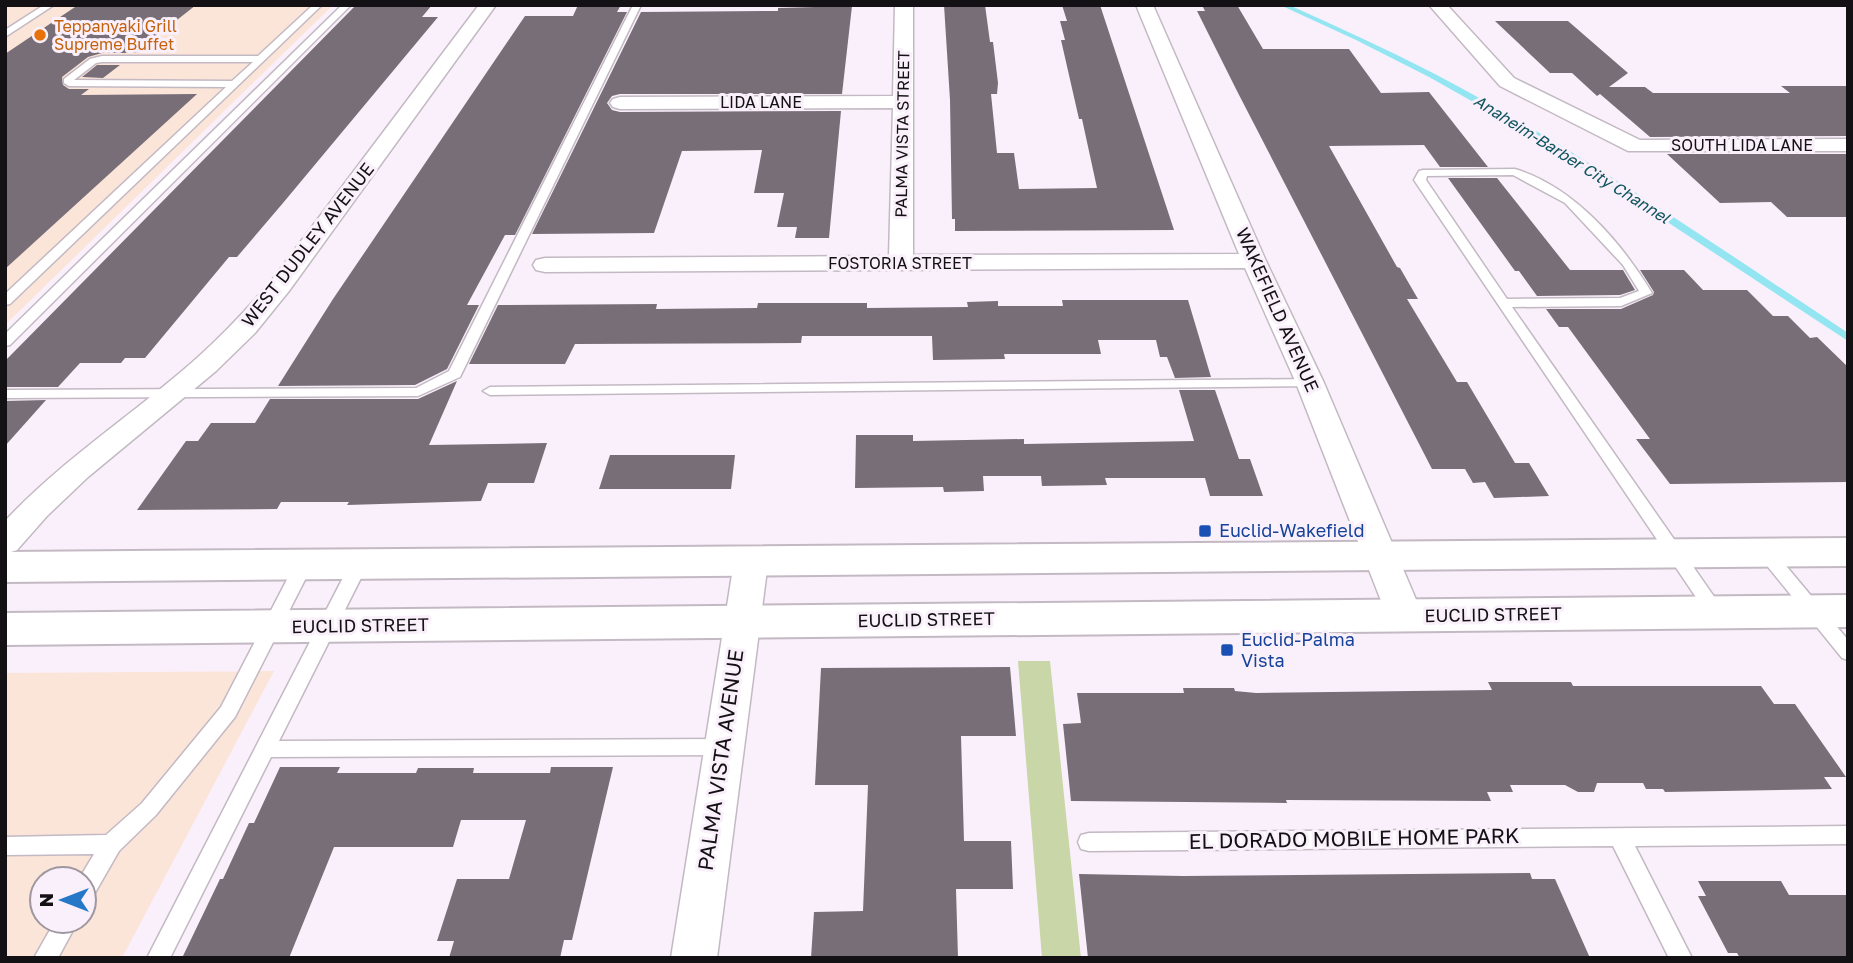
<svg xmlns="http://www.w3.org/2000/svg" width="1853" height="963" viewBox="0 0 1853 963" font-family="'Golos Text',sans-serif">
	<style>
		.commercial { fill: #fbe4d8; fill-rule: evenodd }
		.green { fill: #c8d6a8 }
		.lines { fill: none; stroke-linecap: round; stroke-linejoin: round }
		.stream { fill: #94e5f2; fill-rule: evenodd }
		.building { fill: #786e78 }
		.service-casing { stroke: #c3b9c3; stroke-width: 3 }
		.minor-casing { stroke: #c3b9c3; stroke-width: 3 }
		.primary-casing { stroke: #c3b9c3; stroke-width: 4 }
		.service { fill: #fff; fill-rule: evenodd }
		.minor { fill: #fff; fill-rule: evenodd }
		.primary { fill: #fff; fill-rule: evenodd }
		.food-dot { fill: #e8710a; stroke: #faf0fb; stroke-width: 2.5 }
		.transit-dot { fill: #1a4fb4; stroke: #faf0fb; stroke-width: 2.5 }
		.labels { text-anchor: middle; stroke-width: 6; stroke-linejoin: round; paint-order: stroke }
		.far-food-label { font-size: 16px; fill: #c56008; stroke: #faf0fb; text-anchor: start }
		.far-street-label { font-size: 16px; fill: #141114; stroke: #faf0fb }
		.far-water-label { font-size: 16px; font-style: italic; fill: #0f555f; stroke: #faf0fb }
		.street-label { font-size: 18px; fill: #141114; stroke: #faf0fb }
		.transit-label { font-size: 18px; fill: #164399; stroke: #faf0fb; text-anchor: start }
		.near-street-label { font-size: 21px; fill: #141114; stroke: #faf0fb }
	</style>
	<rect width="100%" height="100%" fill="#faf0fb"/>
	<!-- commercial -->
	<g class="commercial">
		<path d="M5,5H333L5,325Z"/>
		<path d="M274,671L122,958H5V673ZM42,879H84V921H42Z"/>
	</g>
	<!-- green -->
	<path class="green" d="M1018,661H1050L1081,958H1042Z"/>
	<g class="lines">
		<!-- stream -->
		<path class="stream" d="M1280,5H1289C1338,27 1386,49 1433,73C1578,149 1712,243 1848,333V341L1640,204L1500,117L1429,77L1356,40Z"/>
	</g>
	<!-- building -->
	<g class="building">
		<path d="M78,5H196L135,53H102L88,57L62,77L63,85L69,89H89L81,95L197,94L5,269V54Z"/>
		<path d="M356,5H432L422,17H438L283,203L237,257H229L145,358H125L121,363H80L58,387H5V361Z"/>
		<path d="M578,5H621L617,12H627L515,235H505L467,305H479L447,369L415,385L278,386L333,299L525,16H573Z"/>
		<path d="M944,5H985L990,42H993L998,83L997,94H991L997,153H1014L1019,189L1097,188L1082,119H1079L1061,40H1065L1060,21H1067L1062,5H1100L1174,230L955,231V219H952L950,100Z"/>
		<path d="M1202,5H1237L1263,49H1349L1381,93L1429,92L1488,167H1440L1424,145L1329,146L1397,267L1400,268L1418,299H1407L1457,382H1467L1515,463H1529L1549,496L1494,498L1485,482L1473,483L1465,469H1432L1237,91L1197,11H1205Z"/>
		<path d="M852,6L842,94H620L612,96L607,103L612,110L620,112L841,111L829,238H795L797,227H777L784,193H754L762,150L682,151L654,233L532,234L641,12L778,11V8Z"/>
		<path d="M1495,21H1568L1628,73L1609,87H1645L1653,93H1790L1781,86H1848V136L1650,137L1600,94L1597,96L1572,73H1550Z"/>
		<path d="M97,65H120L103,78L82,77Z"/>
		<path d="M1667,154H1848V217H1787L1771,202L1720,203Z"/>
		<path d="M1448,178H1497L1570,270H1623L1635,290L1620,295L1537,296L1519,271H1515Z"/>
		<path d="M1640,270H1684L1703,290H1747L1773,316H1788L1810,338L1817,337L1848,367V482L1670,484L1636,439H1650L1568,327H1559L1546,309H1621L1653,295L1654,292Z"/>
		<path d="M1062,300H1188L1211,377L1175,378L1167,357H1160L1156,340H1098L1101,354H1004L1005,359L933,360L932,336H802L801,343L575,344L565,364H469L498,305L657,304L656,309L757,308L758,303H867V308L968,307L967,302L998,301V306H1063Z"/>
		<path d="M457,381L429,445L547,443L534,483H488L481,501L347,505L349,502H281L277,509L137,510L186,441H198L211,423H255L270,399H418Z"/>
		<path d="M1179,390H1215L1239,459H1250L1263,496H1210L1205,478H1105L1107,485L1042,486L1041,476H983L984,491L944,492L943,487L855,488L856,435H913V441L1024,439V444L1194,441Z"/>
		<path d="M46,400L5,446V401Z"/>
		<path d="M610,455H735L731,489H599Z"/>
		<path d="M1010,667L1016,736H961L964,841H1011L1013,889H956L958,958H811L814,912L863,911L868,785H815L821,668Z"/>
		<path d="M1488,682H1571L1573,686H1761L1774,704H1795L1846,777H1824L1832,789L1665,792L1663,789H1646L1643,783H1597L1594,792H1578L1565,785H1510L1513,792H1487L1491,801L1286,800L1287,803L1071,801L1063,724L1081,723L1077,693H1184L1183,688H1234L1235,691L1256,693L1492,690Z"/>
		<path d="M280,767H340L337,773H416L418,768H474L473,773H550L551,767H613L572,940H564L560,958H449L454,941H437L457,879H509L526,820H461L453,847H334L289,958H182L220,879H223L249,823H254Z"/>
		<path d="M1530,873L1532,879H1555L1590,958H1088L1079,874L1183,876Z"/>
		<path d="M1698,881H1781L1789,895H1848V958H1740L1737,953H1728L1698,896H1706Z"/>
	</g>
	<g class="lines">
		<!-- service casing -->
		<g class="service-casing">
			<g id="service">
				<path d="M44,5H54L5,37V30Z"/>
				<path d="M313,5H322L10,304L5,305V294L226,87L69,86L64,83V79L90,59L102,56H258ZM102,62H253L232,81L74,80L96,63Z"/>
				<path d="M342,5H351L10,345L5,346V334Z"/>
				<path d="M633,5H641L460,377L418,396L5,398V390L416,388L449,371Z"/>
				<path d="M1515,169C1574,187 1621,242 1652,293L1621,306L1512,307L1722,608L1725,613L1722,618H1710L1414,180L1419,171L1423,170ZM1513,175L1565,203L1623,265L1639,291L1620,298L1507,299L1426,180L1427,176Z"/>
				<path d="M1310,379L1315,380L1317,383L1315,386L490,395L483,391L490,387Z"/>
				<path d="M1766,547L1772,549L1848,640V660L1842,658L1760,557L1758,553L1760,549Z"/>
				<path d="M303,560L309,562L312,566L235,717L156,815L119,851L92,898L84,901V879H79L94,854L5,855V837L106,835L142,803L221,707L294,566L297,562Z"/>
				<path d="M358,560L364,562L367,566L279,741L723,739L730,741L733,747L730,753L723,755L271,757L170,958H147L349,566L352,562Z"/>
				<path d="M1848,826V844L1635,846L1692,958H1669L1613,846L1089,851L1081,849L1078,842L1081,835L1089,833Z"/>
				<path d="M55,921H78L58,958H34Z"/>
			</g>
		</g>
		<!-- minor casing -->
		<g class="minor-casing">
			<g id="minor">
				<path d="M479,5H496L289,291L255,333L216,371L88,477L47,516L17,550L5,554V521C63,459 134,414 197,358C224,334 248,308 271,281Z"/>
				<path d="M895,5H913V255L1239,254L1136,5H1153L1266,261L1324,383L1423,616L1418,625L1405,629L1392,625L1387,616L1296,383L1245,268L545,272L536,270L533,265L536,260L545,258L889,256L893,108L620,109L613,107L610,103L613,99L620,97L893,96Z"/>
				<path d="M1429,5H1447L1514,78L1640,140L1848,139V151H1628L1500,86Z"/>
				<path d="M751,550L763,554L768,562L717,958H671L734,562L739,554Z"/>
			</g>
		</g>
		<!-- primary casing -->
		<g class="primary-casing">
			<g id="primary">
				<path d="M1848,538V566L5,582V552Z"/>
				<path d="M1848,595V627L5,645V613Z"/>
			</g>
		</g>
		<!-- service -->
		<use href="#service" class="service"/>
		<!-- minor -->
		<use href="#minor" class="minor"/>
		<!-- primary -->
		<use href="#primary" class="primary"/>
	</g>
	<!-- markers -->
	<circle class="food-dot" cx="40" cy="35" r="7"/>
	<g class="transit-dot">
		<rect x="1198" y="524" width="14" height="14" rx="3.5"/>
		<rect x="1220" y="643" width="14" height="14" rx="3.5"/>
	</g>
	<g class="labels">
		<!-- far-food labels -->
		<g class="far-food-label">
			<text x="54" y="32">Teppanyaki Grill<tspan x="54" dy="18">Supreme Buffet</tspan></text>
		</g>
		<!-- far-street labels -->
		<g class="far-street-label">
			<text x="761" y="108">LIDA LANE</text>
			<text transform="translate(902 134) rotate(-89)" y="6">PALMA VISTA STREET</text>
			<text x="1742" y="151">SOUTH LIDA LANE</text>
			<text x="900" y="269">FOSTORIA STREET</text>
		</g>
		<!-- far-water labels -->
		<g class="far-water-label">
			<text transform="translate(1572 159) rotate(32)" y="6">Anaheim-Barber City Channel</text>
		</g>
		<!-- street labels -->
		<g class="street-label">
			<text transform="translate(308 245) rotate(-52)" y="6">WEST DUDLEY AVENUE</text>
			<text transform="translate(1277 310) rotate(66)" y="6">WAKEFIELD AVENUE</text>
			<text transform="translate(1493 615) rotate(-1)" y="6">EUCLID STREET</text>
			<text transform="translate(926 620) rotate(-1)" y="6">EUCLID STREET</text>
			<text transform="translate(360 626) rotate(-1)" y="6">EUCLID STREET</text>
		</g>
		<!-- transit labels -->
		<g class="transit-label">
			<text x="1219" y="537">Euclid-Wakefield</text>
			<text x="1241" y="646">Euclid-Palma<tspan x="1241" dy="21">Vista</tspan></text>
		</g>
		<!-- near-street labels -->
		<g class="near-street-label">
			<text transform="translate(721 760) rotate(-82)" y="7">PALMA VISTA AVENUE</text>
			<text transform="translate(1354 839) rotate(-1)" y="7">EL DORADO MOBILE HOME PARK</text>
		</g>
	</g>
	<!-- border -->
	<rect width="1853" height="963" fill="none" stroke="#141114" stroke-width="14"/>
	<!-- north arrow -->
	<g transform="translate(63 900) rotate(270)"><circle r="33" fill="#faf0fb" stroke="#9e979f" stroke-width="2"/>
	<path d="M0-5L12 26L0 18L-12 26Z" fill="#2578c7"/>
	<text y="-10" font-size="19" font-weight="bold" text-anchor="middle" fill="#141114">N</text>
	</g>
</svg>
